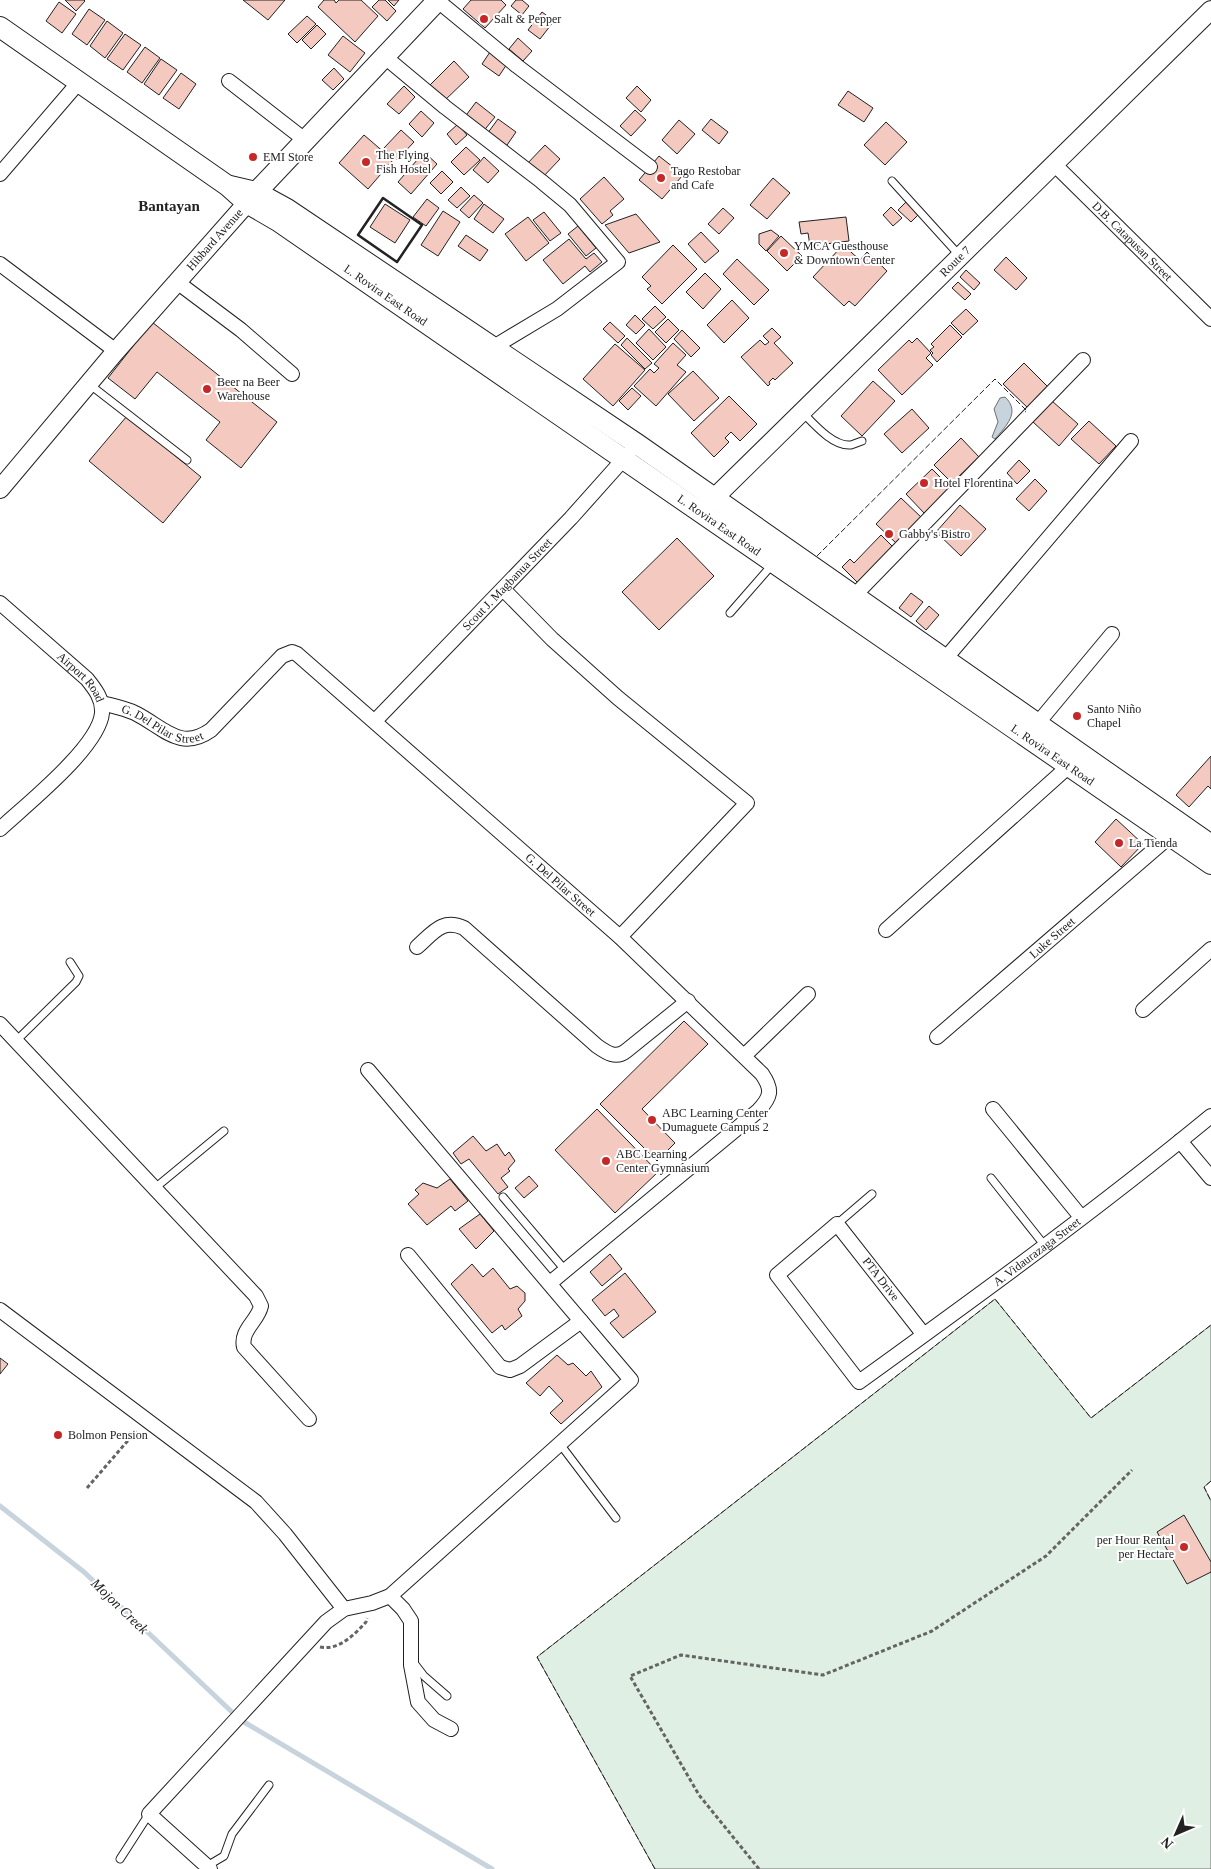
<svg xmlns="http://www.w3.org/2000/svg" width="1211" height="1869" viewBox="0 0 1211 1869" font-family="Georgia,serif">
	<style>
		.green { fill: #e0efe3; stroke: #6f6f6f }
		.water { fill: #c7d3dd; stroke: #6f6f6f }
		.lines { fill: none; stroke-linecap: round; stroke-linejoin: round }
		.stream { stroke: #c7d3dd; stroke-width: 5 }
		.building { fill: #f3c9c0; stroke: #222 }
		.service-casing { stroke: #222; stroke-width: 9 }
		.minor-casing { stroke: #222; stroke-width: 16 }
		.tertiary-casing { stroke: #222; stroke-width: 20 }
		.secondary-casing { stroke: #222; stroke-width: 22 }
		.path { stroke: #646464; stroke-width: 3; stroke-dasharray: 4 2.5; stroke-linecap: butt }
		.service { stroke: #fff; stroke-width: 7 }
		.minor { stroke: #fff; stroke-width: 14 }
		.tertiary { stroke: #fff; stroke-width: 18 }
		.secondary { stroke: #fff; stroke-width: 20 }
		.fence { stroke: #222; stroke-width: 1; stroke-dasharray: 6 2.5; stroke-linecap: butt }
		.wall { stroke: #222; stroke-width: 2.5 }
		.poi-dot { fill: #c62828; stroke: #fff; stroke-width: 2 }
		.labels { text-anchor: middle; stroke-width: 4; stroke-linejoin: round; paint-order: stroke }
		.poi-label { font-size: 12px; fill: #222; stroke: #fff; text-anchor: start }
		.street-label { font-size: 12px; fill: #222; stroke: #fff }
		.water-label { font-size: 14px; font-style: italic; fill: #222; stroke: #fff }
		.quarter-label { font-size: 15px; font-weight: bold; fill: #222; stroke: #fff }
	</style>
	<rect width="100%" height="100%" fill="#fff"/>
	<!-- green -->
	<path class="green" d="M995,1299L1091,1418L1211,1325V1481L1204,1487L1211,1501V1869H655L537,1657Z"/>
	<!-- water -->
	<path class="water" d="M1005,397C1021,412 1006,426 995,439L992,437L998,422L994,409L1000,398Z"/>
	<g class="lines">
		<!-- stream -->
		<g class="stream">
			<path d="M0,1506L84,1572L233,1713"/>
			<path d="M244,1722L492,1869"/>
		</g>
	</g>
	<!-- building -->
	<g class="building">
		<path d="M65,0H84L85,1L76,11Z"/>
		<path d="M243,0H285L268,20Z"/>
		<path d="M324,0H334L336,3L339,0H361L378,16L355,42L318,7Z"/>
		<path d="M379,0H385L396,11L387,21L372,7Z"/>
		<path d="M388,0H399L394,6Z"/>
		<path d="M471,0H501L506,5L485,28L463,9Z"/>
		<path d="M516,0H522L529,6L522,15L511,6Z"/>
		<path d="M59,2L76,14L62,33L46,21Z"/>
		<path d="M89,9L105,20L87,45L72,34Z"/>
		<path d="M542,12L554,21L540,39L528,30Z"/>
		<path d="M307,16L316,24L297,43L288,34Z"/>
		<path d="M107,21L123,33L105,58L90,46Z"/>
		<path d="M317,25L326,34L311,49L302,40Z"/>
		<path d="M125,34L141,45L123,70L107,59Z"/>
		<path d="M343,36L365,53L350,72L328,55Z"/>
		<path d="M518,38L532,51L523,61L509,49Z"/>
		<path d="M145,47L160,58L142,83L127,72Z"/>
		<path d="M490,52L507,64L499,76L482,64Z"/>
		<path d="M161,59L177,70L159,95L144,84Z"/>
		<path d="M454,61L469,77L443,102L428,87Z"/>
		<path d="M334,68L344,79L333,90L322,80Z"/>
		<path d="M181,73L196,84L179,109L163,98Z"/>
		<path d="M404,86L415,97L399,114L387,104Z"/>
		<path d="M637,86L651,100L641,112L626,98Z"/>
		<path d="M848,91L873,108L864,122L838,105Z"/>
		<path d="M476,102L495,117L482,133L464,118Z"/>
		<path d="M635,110L646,120L631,136L620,126Z"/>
		<path d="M421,111L434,123L422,137L409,124Z"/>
		<path d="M498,119L516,132L505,148L487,134Z"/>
		<path d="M711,119L728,132L719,144L702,130Z"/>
		<path d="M679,120L695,134L677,154L662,140Z"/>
		<path d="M886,122L907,142L885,165L864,145Z"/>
		<path d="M458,124L467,135L456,145L447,134Z"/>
		<path d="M401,130L414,142L397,160L384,148Z"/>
		<path d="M364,135L393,160L368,189L339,163Z"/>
		<path d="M545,145L560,159L541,179L526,165Z"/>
		<path d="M466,147L480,160L464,175L451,162Z"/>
		<path d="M424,152L437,164L411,194L398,182Z"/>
		<path d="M659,156L683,175L662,199L639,180Z"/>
		<path d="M484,157L499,171L488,183L473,170Z"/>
		<path d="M442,171L453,182L441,194L430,183Z"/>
		<path d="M604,177L624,199L610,211L613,215L602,224L580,199Z"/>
		<path d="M773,178L790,193L767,219L750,205Z"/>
		<path d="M461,187L470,196L457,208L448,200Z"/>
		<path d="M474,195L483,203L469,218L460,210Z"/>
		<path d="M427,199L439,208L426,226L413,217Z"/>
		<path d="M906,202L919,214L911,222L898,210Z"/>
		<path d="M385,204L410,220L395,243L370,227Z"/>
		<path d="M484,204L504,219L493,233L474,219Z"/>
		<path d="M891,207L902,218L893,226L883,215Z"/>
		<path d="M723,208L734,218L719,234L708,224Z"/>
		<path d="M443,211L460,222L438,256L421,245Z"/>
		<path d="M544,212L561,233L550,241L533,220Z"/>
		<path d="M636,214L660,242L629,253L605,225Z"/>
		<path d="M528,217L549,243L526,261L505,234Z"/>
		<path d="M846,217L849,241L810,246L808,233L801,234L799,222Z"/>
		<path d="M578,226L596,248L586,256L568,234Z"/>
		<path d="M771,230L779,236L766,251L759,244V234Z"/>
		<path d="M701,232L719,251L705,263L688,244Z"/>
		<path d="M466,235L488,250L480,261L458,246Z"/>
		<path d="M781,236L802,256L787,271L767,251Z"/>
		<path d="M569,239L586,259L594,253L602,262L590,272L585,266L563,284L543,260Z"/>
		<path d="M673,245L697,269L662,304L647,289L651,286L642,277Z"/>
		<path d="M843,245L860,260L867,252L887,271L855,306L849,301L844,306L813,277Z"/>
		<path d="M1006,257L1027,278L1016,290L994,270Z"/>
		<path d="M737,259L769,290L754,305L723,274Z"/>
		<path d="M966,270L980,283L974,290L960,277Z"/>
		<path d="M705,273L721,289L703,309L686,292Z"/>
		<path d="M958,282L971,294L965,300L952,288Z"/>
		<path d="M732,300L749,318L724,343L707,325Z"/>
		<path d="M655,306L666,317L653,329L642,319Z"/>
		<path d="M966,309L978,321L963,335L951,323Z"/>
		<path d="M635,315L645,325L636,334L626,325Z"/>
		<path d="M668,319L679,330L666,343L655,332Z"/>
		<path d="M152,322L277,422L241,468L206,440L220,422L157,372L135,399L108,378Z"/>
		<path d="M610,322L625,336L618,343L603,329Z"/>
		<path d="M950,325L962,337L937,362L931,355L933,353L930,350L934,347L931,344Z"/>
		<path d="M772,328L781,337L774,343L793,363L775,380L773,378L769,382L770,384L768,386L741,357L760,340L765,345L769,342L763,336Z"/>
		<path d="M649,329L666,347L653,360L636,343Z"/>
		<path d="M682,330L700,348L691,357L674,339Z"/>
		<path d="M627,338L652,363L645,369L621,345Z"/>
		<path d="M917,338L931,353L926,358L933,365L902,395L878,370L909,340L912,343Z"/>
		<path d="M673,343L686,355L677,365L686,372L656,406L634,386L650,369L654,373L659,368L654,364Z"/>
		<path d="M615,344L645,370L613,406L583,379Z"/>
		<path d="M1024,363L1049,388L1029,409L1003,384Z"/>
		<path d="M693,371L719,398L694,421L668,394Z"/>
		<path d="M873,381L895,401L862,436L841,416Z"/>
		<path d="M632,388L641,396L628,410L619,401Z"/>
		<path d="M729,396L757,424L740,441L731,432L725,438L729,442L714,457L691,433Z"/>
		<path d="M1052,401L1078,424L1059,446L1033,422Z"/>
		<path d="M912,409L929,428L902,453L884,434Z"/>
		<path d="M127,416L201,477L163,523L89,461Z"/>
		<path d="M1089,421L1116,446L1099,464L1071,439Z"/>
		<path d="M961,438L979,457L952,483L934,465Z"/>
		<path d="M1019,460L1030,471L1017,484L1007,473Z"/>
		<path d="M932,469L951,488L924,513L906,494Z"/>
		<path d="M1035,479L1047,491L1029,511L1016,499Z"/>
		<path d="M901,498L921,517L896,543L876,524Z"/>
		<path d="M960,505L986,529L961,556L936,532Z"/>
		<path d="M881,535L893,547L858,583L842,567L850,559L854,563Z"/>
		<path d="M677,538L714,576L659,630L622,592Z"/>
		<path d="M911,593L923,602L911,617L899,608Z"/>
		<path d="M929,606L939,615L926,630L916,621Z"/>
		<path d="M1211,756V789L1208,786L1189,807L1176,795Z"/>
		<path d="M1116,819L1143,844L1121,867L1095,842Z"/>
		<path d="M684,1021L708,1044L642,1109L675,1143L657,1161L600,1104Z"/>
		<path d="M597,1109L658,1172L615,1213L555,1150Z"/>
		<path d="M473,1136L486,1151L497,1144L505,1156L509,1152L515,1161L508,1169L510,1171L501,1178L508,1187L498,1194L469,1159L461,1164L453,1153Z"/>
		<path d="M529,1176L538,1186L524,1198L515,1188Z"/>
		<path d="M450,1179L468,1201L455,1211L451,1206L427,1225L408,1204L419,1194L415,1190L423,1183L437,1188Z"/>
		<path d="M480,1214L494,1231L476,1249L459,1229Z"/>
		<path d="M610,1254L622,1269L602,1286L590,1272Z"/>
		<path d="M472,1264L483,1277L493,1268L510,1289L517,1286L525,1293V1301L518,1309L522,1316L505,1330L502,1325L492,1333L451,1284Z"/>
		<path d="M625,1273L656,1312L623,1338L610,1323L619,1316L614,1309L605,1316L592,1300Z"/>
		<path d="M557,1355L568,1365L573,1363L586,1376L591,1371L602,1387L561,1424L550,1413L563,1401L549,1386L540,1396L526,1383Z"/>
		<path d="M0,1358L8,1364L0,1374Z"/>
		<path d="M1184,1515L1211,1562V1572L1187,1584L1157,1532Z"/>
	</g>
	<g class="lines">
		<!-- service casing -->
		<g class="service-casing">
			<g id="service">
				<path d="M892,181L960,256"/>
				<path d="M89,384L187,460"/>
				<path d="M802,412C813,423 833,447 851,445C854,444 859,442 862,441"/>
				<path d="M730,613L772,565"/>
				<path d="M16,1041L76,982L79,976L70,962"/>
				<path d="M991,1178L1045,1246"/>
				<path d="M155,1188L224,1131"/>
				<path d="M503,1197L565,1270"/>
				<path d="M837,1224L872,1194"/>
				<path d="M560,1444L616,1518"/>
				<path d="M414,1663L424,1676L447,1696"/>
				<path d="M120,1859L149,1814"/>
				<path d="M207,1866L224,1856L232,1834L269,1785"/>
			</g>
		</g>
		<!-- minor casing -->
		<g class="minor-casing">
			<g id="minor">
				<path d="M438,1L517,66L650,167"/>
				<path d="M385,57L445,107L541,181L570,205L618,262L557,309L492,348"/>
				<path d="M229,81L305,140"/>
				<path id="s1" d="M1054,164L1211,319"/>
				<path d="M0,174L79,82"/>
				<path d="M0,264L116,351"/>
				<path d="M177,282L241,330L292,374"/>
				<path d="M503,589L552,639L618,698L747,803L620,937"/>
				<path d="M854,596L1083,360"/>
				<path id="s2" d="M0,603L87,679C95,689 103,699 102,713C99,747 26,805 0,829"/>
				<path d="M945,659L1131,441"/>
				<path id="s3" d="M102,703C113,706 124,708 135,713C163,727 180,752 211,730L282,656L292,652L297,654L620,937L762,1074C773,1090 771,1097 758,1111L550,1283"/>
				<path id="s4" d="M375,721L571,518L629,453"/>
				<path d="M1037,724L1112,634"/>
				<path d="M886,930L1069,766"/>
				<path d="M417,947C433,933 442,918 464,928L597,1046C607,1053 616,1059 626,1051L688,1001"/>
				<path d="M1143,1010L1211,949"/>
				<path d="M0,1024L256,1296L261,1306C258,1321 240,1330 244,1347L309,1419"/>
				<path id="s5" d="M937,1037L1169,837"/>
				<path d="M744,1056L808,994"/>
				<path d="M993,1109L1081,1217"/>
				<path d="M1180,1141L1211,1178"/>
				<path d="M408,1255L500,1367L510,1370L520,1366L581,1321"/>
				<path d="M0,1310L256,1502L285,1534L344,1609"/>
				<path id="s6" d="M924,1335L837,1224L777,1275L859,1382C978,1296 1098,1209 1211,1116"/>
				<path d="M390,1596L403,1609L411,1621V1665L418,1702L434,1720L451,1729"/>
				<path d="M210,1869L149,1814L326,1622L344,1609L372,1603L390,1596L631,1380L368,1070"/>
			</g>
		</g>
		<!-- tertiary casing -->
		<g class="tertiary-casing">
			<g id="tertiary">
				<path id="s7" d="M0,489L116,351L247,203"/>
				<path id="s8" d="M704,508L1211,10"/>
			</g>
		</g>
		<!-- secondary casing -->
		<g class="secondary-casing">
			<g id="secondary">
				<path id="s9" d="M0,27L228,186L247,203L278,221L1211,864"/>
				<path d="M230,186L256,192L287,209L637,444L1211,845"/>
				<path d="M249,200L438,0"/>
			</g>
		</g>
		<!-- path -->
		<g class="path">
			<path d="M87,1488L137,1430"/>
			<path d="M320,1647C339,1651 355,1634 366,1622L367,1618"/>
			<path d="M759,1869L699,1795L630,1676L681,1655L823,1675L932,1631L1046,1556L1132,1470"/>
		</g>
		<!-- service -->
		<use href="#service" class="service"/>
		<!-- minor -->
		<use href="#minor" class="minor"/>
		<!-- tertiary -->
		<use href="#tertiary" class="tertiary"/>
		<!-- secondary -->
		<use href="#secondary" class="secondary"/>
		<!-- fence -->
		<g class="fence">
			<path d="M817,556L995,379L1027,411L1025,412"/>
			<path d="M1211,1481L1204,1487L1211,1501"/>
			<path d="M655,1869L537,1657L995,1299L1091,1418L1211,1325"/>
		</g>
		<!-- wall -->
		<path class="wall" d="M383,198L422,225L397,262L358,235Z"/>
	</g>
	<!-- markers -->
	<g class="poi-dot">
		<circle cx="484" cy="19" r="5"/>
		<circle cx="253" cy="157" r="5"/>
		<circle cx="366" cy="162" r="5"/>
		<circle cx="661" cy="178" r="5"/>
		<circle cx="784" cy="253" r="5"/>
		<circle cx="207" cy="389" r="5"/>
		<circle cx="924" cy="483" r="5"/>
		<circle cx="889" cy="534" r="5"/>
		<circle cx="1077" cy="716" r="5"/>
		<circle cx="1119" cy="843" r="5"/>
		<circle cx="652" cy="1120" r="5"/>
		<circle cx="606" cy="1161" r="5"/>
		<circle cx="58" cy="1435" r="5"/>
		<circle cx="1184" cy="1547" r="5"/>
	</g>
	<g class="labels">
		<!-- poi labels -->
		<g class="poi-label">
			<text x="494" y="23">Salt &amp; Pepper</text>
			<text x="376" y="159">The Flying<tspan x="376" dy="14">Fish Hostel</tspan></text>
			<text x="263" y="161">EMI Store</text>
			<text x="671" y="175">Tago Restobar<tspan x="671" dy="14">and Cafe</tspan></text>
			<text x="794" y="250">YMCA Guesthouse<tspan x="794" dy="14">&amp; Downtown Center</tspan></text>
			<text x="217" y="386">Beer na Beer<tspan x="217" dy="14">Warehouse</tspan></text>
			<text x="934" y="487">Hotel Florentina</text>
			<text x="899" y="538">Gabby's Bistro</text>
			<text x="1087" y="713">Santo Niño<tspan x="1087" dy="14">Chapel</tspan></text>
			<text x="1129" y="847">La Tienda</text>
			<text x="662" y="1117">ABC Learning Center<tspan x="662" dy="14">Dumaguete Campus 2</tspan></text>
			<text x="616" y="1158">ABC Learning<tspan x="616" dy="14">Center Gymnasium</tspan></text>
			<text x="68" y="1439">Bolmon Pension</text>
			<text x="1174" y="1544" text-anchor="end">per Hour Rental<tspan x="1174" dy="14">per Hectare</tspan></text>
		</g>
		<!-- street labels -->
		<g class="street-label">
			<text dy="4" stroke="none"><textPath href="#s7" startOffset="329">Hibbard Avenue</textPath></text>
			<text dy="4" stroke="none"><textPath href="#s1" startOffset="110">D.B. Catapusan Street</textPath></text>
			<text dy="4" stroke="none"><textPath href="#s8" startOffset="352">Route 7</textPath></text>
			<text dy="4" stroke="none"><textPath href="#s9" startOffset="470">L. Rovira East Road</textPath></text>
			<text dy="4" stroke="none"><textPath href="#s9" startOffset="875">L. Rovira East Road</textPath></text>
			<text dy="4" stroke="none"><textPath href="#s4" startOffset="190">Scout J. Magbanua Street</textPath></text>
			<text dy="4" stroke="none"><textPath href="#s2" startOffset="110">Airport Road</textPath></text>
			<text dy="4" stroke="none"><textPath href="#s3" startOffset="65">G. Del Pilar Street</textPath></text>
			<text dy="4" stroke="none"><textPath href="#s9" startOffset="1280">L. Rovira East Road</textPath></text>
			<text dy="4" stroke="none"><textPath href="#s3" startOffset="588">G. Del Pilar Street</textPath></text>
			<text dy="4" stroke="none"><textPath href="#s5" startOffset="152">Luke Street</textPath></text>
			<text dy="4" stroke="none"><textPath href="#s6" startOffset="575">A. Vidaurazaga Street</textPath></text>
			<text transform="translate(881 1279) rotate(52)" y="4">PTA Drive</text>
		</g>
		<!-- water labels -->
		<g class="water-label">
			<text transform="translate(120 1606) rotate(44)" y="5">Mojon Creek</text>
		</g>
		<!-- quarter labels -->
		<g class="quarter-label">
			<text x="169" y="211">Bantayan</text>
		</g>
	</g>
	<!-- north arrow -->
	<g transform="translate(1176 1834) rotate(225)" stroke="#ffffff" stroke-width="4" paint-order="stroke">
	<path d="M0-4L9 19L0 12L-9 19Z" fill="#222222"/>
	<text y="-8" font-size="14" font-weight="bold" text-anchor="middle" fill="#222222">N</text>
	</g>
</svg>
